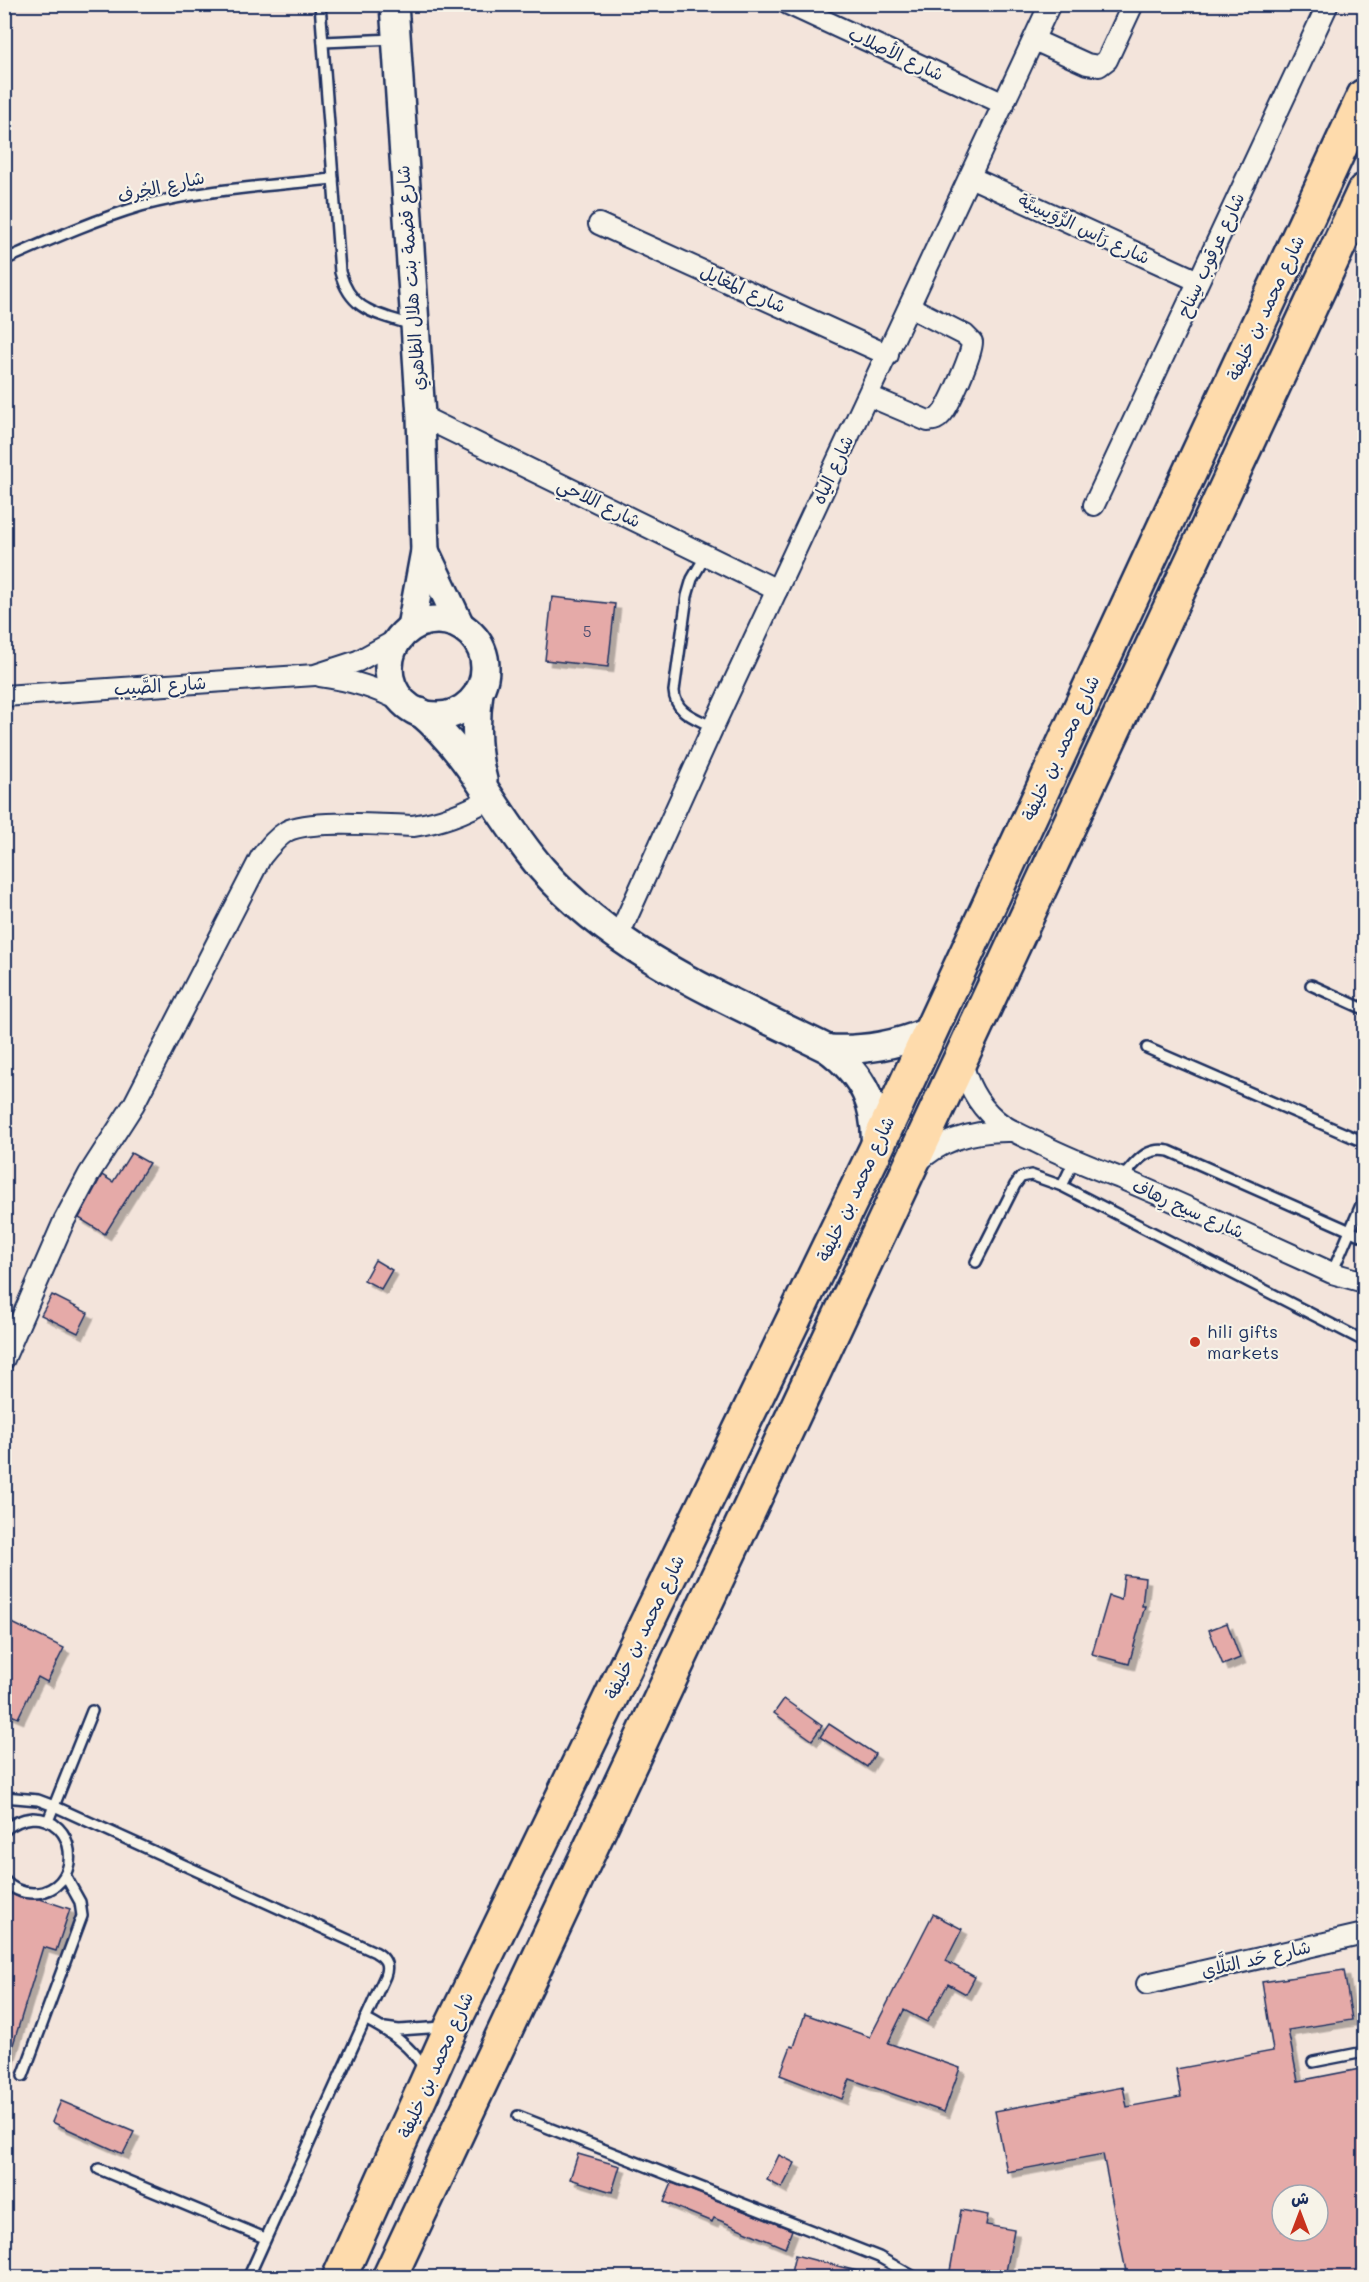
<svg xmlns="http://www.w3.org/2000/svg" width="1369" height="2282" viewBox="0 0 1369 2282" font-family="Mali,'Playpen Sans Arabic',sans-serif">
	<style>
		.building { fill: #e5aaa8; stroke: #1b2f5e; stroke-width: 1.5; fill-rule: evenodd; filter: url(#shadow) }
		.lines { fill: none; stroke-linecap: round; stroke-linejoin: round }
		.lane-casing { stroke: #1b2f5e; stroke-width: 14 }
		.street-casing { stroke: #1b2f5e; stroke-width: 24 }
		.secondary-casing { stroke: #1b2f5e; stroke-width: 32 }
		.highway-casing { stroke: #1b2f5e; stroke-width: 38 }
		.lane { stroke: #f7f3e8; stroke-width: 9 }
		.street { stroke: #f7f3e8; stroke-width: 20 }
		.secondary { stroke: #f7f3e8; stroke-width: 27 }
		.highway { stroke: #fedbac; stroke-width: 33 }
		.poi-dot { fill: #c8321e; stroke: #f7f3e8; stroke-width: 2 }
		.labels { text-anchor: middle; stroke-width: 4.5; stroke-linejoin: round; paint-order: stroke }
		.number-label { font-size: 15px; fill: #4e4e70 }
		.street-label { font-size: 18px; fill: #1b2f5e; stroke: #f7f3e8 }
		.poi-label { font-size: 18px; fill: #1b2f5e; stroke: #f7f3e8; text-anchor: start }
	</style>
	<defs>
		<filter id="shadow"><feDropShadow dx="5.5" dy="5.5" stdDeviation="0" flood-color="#0004"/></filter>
	</defs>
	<rect width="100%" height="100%" fill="#f3e4db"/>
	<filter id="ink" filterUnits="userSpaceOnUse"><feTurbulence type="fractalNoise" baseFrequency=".0167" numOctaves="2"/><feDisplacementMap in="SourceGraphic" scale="12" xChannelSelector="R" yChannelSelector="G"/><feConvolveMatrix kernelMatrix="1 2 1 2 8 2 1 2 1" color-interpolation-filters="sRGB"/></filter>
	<g filter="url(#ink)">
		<!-- building -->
		<g class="building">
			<path d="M552,597L615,604L608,667L545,660Z"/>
			<path d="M131,1153L149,1163L105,1234L79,1218L102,1175L113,1182Z"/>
			<path d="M375,1260L392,1270L381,1289L364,1280Z"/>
			<path d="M52,1295L88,1313L78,1333L41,1315Z"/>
			<path d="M1124,1575L1145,1578L1142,1606H1145L1129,1664L1092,1654L1109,1596L1121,1600Z"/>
			<path d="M4,1619L64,1648L47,1682L38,1677L18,1718L4,1712Z"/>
			<path d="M1227,1623L1240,1658L1223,1665L1209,1630Z"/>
			<path d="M784,1699L822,1726L812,1740L774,1713Z"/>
			<path d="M829,1724L875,1754L867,1767L820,1737Z"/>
			<path d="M7,1892L20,1898L40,1899L70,1909L56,1951L43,1947L8,2061L4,2060V1899Z"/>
			<path d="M933,1914L962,1929L946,1961L975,1977L966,1994L948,1984L927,2022L904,2010L888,2043L960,2068L944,2112L850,2079L842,2099L780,2075L791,2046L794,2047L805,2014L870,2037Z"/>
			<path d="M1344,1970L1352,2020L1288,2030L1298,2081L1365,2068V2277H1127L1103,2154L1007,2172L995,2111L1123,2087L1127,2107L1181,2097L1176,2069L1273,2051L1262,1982ZM1282,2195H1318V2231H1282Z"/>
			<path d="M61,2101L134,2132L123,2154L52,2122Z"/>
			<path d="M578,2154L620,2166L612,2192L570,2179Z"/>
			<path d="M779,2155L795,2163L782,2188L767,2180Z"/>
			<path d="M672,2183L792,2230L785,2248L714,2218L712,2222L664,2202Z"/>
			<path d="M961,2210L988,2215L986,2225L1014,2230L1005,2277H987L950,2271Z"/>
			<path d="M795,2255L861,2272L860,2277H790Z"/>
		</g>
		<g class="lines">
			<!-- lane casing -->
			<g class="lane-casing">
				<g id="lane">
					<path d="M320,4L340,272C351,312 376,313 412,325"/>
					<path d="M323,42L395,39"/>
					<path d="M4,260C50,240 94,220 141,206C204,189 269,186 333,179"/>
					<path d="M706,555L692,579L687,596L674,691C675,713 696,718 713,727"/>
					<path d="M1311,985L1364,1009"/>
					<path d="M1147,1048L1364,1142"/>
					<path d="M1121,1179C1136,1163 1145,1146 1169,1151L1364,1237"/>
					<path d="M1062,1186L1074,1161"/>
					<path d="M976,1262L1015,1185L1021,1177L1031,1175L1062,1186L1364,1341"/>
					<path d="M1332,1273L1364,1198"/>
					<path d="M4,1797L38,1800L54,1806L375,1952C386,1958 389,1965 385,1976L248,2278"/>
					<path d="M48,1821L92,1711"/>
					<path d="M4,1831C12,1823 22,1819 33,1818C76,1818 83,1881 43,1892C28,1895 14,1891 4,1880"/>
					<path d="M365,2019C388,2031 412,2046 424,2069"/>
					<path d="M385,2028L399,2030L443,2027"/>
					<path d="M1313,2062L1364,2052"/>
					<path d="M23,2076L82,1916L80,1902L65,1875"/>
					<path d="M518,2116L879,2257L916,2278"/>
					<path d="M99,2169L265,2238"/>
				</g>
			</g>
			<!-- street casing -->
			<g class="street-casing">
				<g id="street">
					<path d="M788,4L1004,104"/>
					<path d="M1034,40L1087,64L1099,66L1107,60L1133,4"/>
					<path d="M970,177L1198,281"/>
					<path d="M599,224L888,355"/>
					<path d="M869,396L928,421C934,420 937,420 941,415C949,407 972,354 972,342L965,335L910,307"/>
					<path d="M421,416L777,590"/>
					<path d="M1094,505L1328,4"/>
					<path d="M320,676C350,680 377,688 403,702"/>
					<path d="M4,696L315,675L358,661L398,639"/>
					<path d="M618,937L713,727L1050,4"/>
					<path d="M961,1058C967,1083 976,1103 996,1120C1008,1130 1023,1136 1036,1142C1064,1156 1091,1167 1120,1178C1191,1208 1262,1241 1332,1273L1364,1282"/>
					<path d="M916,1164C942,1138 978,1130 1013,1131"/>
					<path d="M4,1359L64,1221L89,1174L134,1104L261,857C269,847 276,838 287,831C309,819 385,825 413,826C442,822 465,813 491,798"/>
					<path d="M1147,1984L1364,1934"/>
				</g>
			</g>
			<!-- secondary casing -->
			<g class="secondary-casing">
				<g id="secondary">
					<path d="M394,4L421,416L425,551L411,627"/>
					<path d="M425,551L460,625"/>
					<circle cx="437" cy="668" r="48"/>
					<path d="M479,692C475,722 475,751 483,780"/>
					<path d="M420,712C473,757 497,817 542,869C618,956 727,999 828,1049C864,1076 878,1106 875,1151"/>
					<path d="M828,1049C865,1051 896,1045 930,1031"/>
				</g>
			</g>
			<!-- highway casing -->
			<g class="highway-casing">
				<g id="highway">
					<path d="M339,2278L452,2026L875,1151L1364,96"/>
					<path d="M389,2278L961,1058L1364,191"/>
				</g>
			</g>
			<!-- lane -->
			<use href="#lane" class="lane"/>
			<!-- street -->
			<use href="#street" class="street"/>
			<!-- secondary -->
			<use href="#secondary" class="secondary"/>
			<!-- highway -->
			<use href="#highway" class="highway"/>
		</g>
	</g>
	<!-- markers -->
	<circle class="poi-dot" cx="1195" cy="1342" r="6"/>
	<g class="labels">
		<!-- number labels -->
		<g class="number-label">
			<text x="587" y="637">5</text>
		</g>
		<!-- street labels -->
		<g class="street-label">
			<text transform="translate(896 54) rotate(25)" y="6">شارع الأصلاب</text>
			<text transform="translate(161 187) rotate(-13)" y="6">شارع الجُرف</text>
			<text transform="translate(1084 229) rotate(25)" y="6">شارع رَأس الرُّوَيسِيَّة</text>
			<text transform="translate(1211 255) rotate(-65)" y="6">شارع عرقوب سِناح</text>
			<text transform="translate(411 278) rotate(-94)" y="6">شارع قضمة بنت هلال الظاهري</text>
			<text transform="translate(743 289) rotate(24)" y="6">شارع المغايل</text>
			<text transform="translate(1266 308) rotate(-65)" y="6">شارع محمد بن خليفة</text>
			<text transform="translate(833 470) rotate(-65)" y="6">شارع الياه</text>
			<text transform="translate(599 503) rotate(26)" y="6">شارع اللاحي</text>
			<text transform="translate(160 686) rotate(-4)" y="6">شارع الصَّيب</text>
			<text transform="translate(1061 748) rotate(-65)" y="6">شارع محمد بن خليفة</text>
			<text transform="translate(856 1189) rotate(-65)" y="6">شارع محمد بن خليفة</text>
			<text transform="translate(1188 1209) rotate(24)" y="6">شارع سيح رِهاف</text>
			<text transform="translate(645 1627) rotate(-64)" y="6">شارع محمد بن خليفة</text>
			<text transform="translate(1256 1959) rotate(-13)" y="6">شارع حَد التلَّاي</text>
			<text transform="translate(436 2065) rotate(-66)" y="6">شارع محمد بن خليفة</text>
		</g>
		<!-- poi labels -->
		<g class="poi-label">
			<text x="1207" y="1338">hili gifts<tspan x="1207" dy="21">markets</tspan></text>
		</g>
	</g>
	<!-- margin -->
	<rect width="1369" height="2282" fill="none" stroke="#f7f3e8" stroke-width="24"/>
	<rect x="12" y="12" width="1345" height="2258" fill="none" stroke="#1b2f5e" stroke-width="2" filter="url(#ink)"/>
	<!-- north arrow -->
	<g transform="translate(1300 2213)"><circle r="28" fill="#f7f3e8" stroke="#9fa5b1" stroke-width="1.5"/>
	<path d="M0-4.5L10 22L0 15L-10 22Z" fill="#c8321e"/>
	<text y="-9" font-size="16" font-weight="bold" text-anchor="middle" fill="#1b2f5e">ش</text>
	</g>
</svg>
